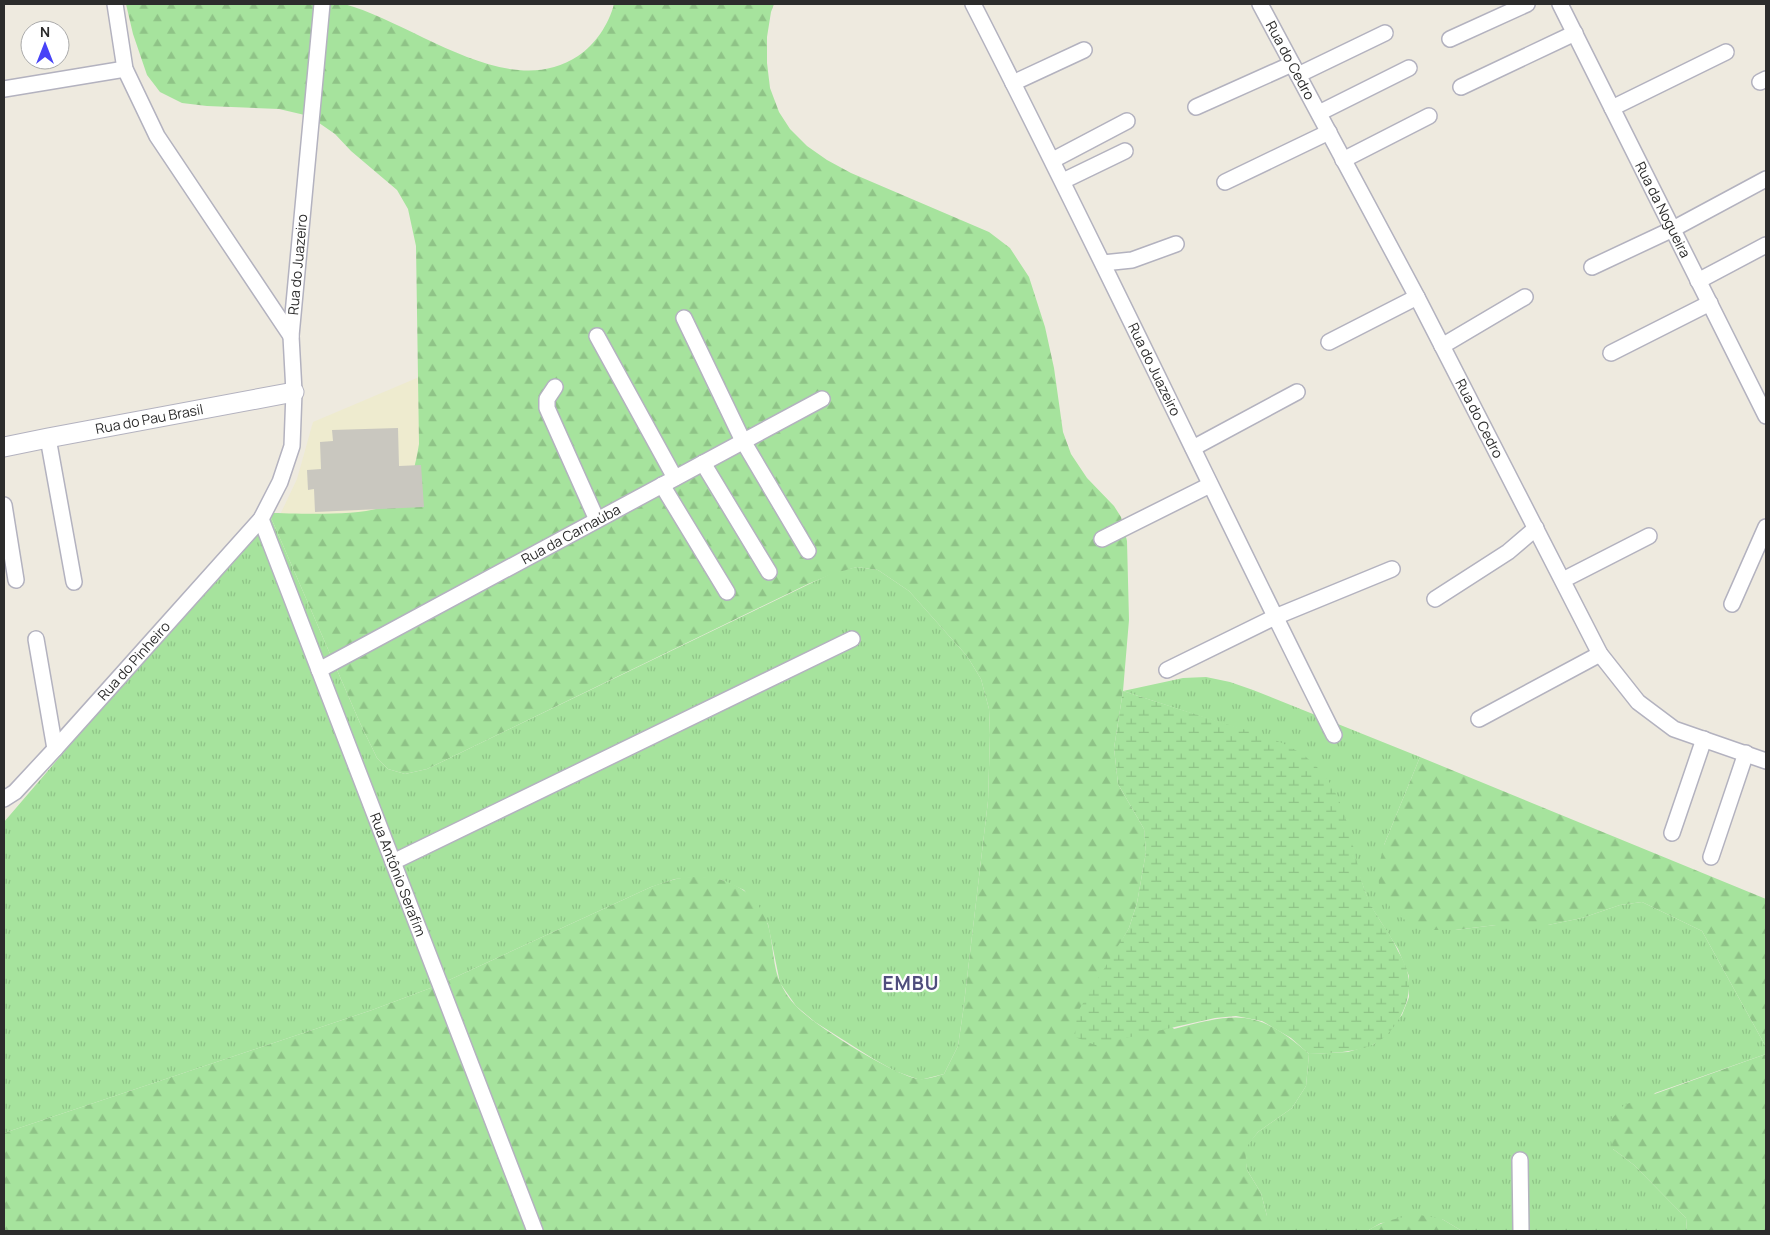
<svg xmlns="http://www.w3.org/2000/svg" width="1770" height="1235" viewBox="0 0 1770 1235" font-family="Manrope,sans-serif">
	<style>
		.education { fill: #eeebcf }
		.grass { fill: url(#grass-tufts) }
		.forest { fill: url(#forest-firs) }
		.wetland { fill: url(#wetland-marsh) }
		.building { fill: #c9c7bf }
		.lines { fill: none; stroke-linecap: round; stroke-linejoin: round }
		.minor-casing { stroke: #b3b2bf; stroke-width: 18 }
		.tertiary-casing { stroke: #b3b2bf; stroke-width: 21 }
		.minor { stroke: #fff; stroke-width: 15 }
		.tertiary { stroke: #fff; stroke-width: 19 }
		.labels { text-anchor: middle; stroke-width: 4.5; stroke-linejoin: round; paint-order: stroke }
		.street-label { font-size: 14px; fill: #2c2c2c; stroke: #fff }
		.district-label { font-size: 19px; font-weight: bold; letter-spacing: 1px; fill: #4f4d7d; stroke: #fff }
	</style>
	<defs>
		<pattern id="grass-tufts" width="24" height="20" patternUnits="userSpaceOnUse" patternTransform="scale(1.25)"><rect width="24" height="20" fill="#a6e39d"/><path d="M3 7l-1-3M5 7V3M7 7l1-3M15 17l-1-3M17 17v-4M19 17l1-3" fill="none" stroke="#8fc387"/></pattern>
		<pattern id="forest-firs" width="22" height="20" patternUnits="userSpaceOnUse" patternTransform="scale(1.25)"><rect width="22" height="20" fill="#a6e39d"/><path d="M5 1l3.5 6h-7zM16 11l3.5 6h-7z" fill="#8fc387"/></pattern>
		<pattern id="wetland-marsh" width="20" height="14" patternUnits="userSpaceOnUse" patternTransform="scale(1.25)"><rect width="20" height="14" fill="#a6e39d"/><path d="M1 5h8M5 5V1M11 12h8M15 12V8" fill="none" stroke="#8fc387"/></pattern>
	</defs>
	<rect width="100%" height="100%" fill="#eeeadf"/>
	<!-- education -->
	<path class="education" d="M431,372L424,507L278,519L297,479L313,422Z"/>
	<!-- grass -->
	<g class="grass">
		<path d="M269,513L360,723L377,758L388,769L405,774L427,769L832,573L857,567L878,570L909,591L967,656L981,679L989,709L990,735L988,801L963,1012L958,1046L944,1074L920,1080L895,1071L872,1058L815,1022L796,1006L780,983L768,924L744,890L722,880L698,877L675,879L651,887L436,986L372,1010L4,1133V822Z"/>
		<path d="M1206,677L1230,682L1253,690L1420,757L1384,845L1433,930H1455L1496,925H1548L1582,918L1620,905L1642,902L1702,931L1766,1047V1054L1655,1093L1613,1149L1634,1165L1686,1218L1687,1231H1462L1442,1219L1381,1223L1367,1231H1267V1216L1261,1193L1247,1170L1244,1149L1258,1132L1292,1108L1306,1086L1309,1054L1348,1052L1374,1044L1402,1015L1409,997V976L1398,949L1369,903L1359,874L1255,734L1123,691L1183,678Z"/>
	</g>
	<!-- forest -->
	<g class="forest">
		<path d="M126,4H344C413,22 508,103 578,56C595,45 609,24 614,4H774L771,12L767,37V63L770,88L779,112L790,129L807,146L827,160L851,173L989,232L1010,248L1029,277L1045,327L1054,368L1063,432L1071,454L1087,478L1114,506L1121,517L1127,541L1129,620L1123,691L1114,748L1118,784L1144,829L1146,852L1137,903L1129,928L1109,963L1174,1029C1237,1013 1257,1008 1309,1054L1306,1086L1292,1108L1258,1132L1245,1149L1247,1170L1261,1193L1267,1216V1231H4V1133L372,1010L436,986L651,887C659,884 668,881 676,879C715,871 755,884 768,925C773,941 773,970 781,984C784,991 790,1000 796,1006C813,1025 894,1075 918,1079C926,1080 937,1076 944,1074L958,1046L963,1012L988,801L990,735L989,709L981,679L967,656L909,591L878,570L857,567L832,574L808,584L427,769L405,774L388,769L377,758L360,723L269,513C297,513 381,519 400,498C412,483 416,462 419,444L416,246L408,209L397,190L351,151L335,134L309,116L279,109L207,106L182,103L160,92L147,75L133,34Z"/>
		<path d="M1420,757L1766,899V1047L1702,931L1642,902L1620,905L1582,918L1548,925H1496L1455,930H1433L1411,924L1392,911L1379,885L1378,869L1384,845Z"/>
		<path d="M1766,1054V1231H1687L1686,1218L1634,1165L1613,1149L1607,1124L1624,1105Z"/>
		<path d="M1420,1215L1442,1219L1462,1231H1367C1384,1220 1400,1217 1420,1215Z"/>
	</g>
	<!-- wetland -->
	<path class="wetland" d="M1123,691C1154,701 1185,711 1217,721C1250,732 1291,740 1316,766C1349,798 1351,849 1365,891C1372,913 1389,930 1398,951C1402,958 1407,967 1408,975C1414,1000 1395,1035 1372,1045C1352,1053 1330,1053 1309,1054L1291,1038L1262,1021L1236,1016L1215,1018L1095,1045L1075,1037L1077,1013L1129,928L1137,903L1146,852L1144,829L1118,784L1114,748Z"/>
	<!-- building -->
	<path class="building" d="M398,428L399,466L421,465L424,507L315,512L314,489L308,490L307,470L321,469L320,442L333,441L332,430Z"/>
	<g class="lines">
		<!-- minor casing -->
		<g class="minor-casing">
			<g id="minor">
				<path d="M115,4L125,69L157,136L291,336"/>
				<path id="s1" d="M973,4C1097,246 1212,492 1334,735"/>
				<path id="s2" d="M1260,4L1417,297L1600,654L1638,702L1674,729L1766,761"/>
				<path id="s3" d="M1560,4L1766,416"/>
				<path d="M1450,39L1527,4"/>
				<path d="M1298,75L1385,33"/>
				<path d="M1760,82L1766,79"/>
				<path d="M1013,83L1084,50"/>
				<path d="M1461,87L1575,33"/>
				<path d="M4,89L125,69"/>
				<path d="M1196,107L1292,64"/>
				<path d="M1612,108L1726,52"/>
				<path d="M1319,113L1409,68"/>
				<path d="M1053,160L1127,121"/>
				<path d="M1343,160L1429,116"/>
				<path d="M1063,181L1125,151"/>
				<path d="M1225,182L1329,132"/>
				<path d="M1103,263L1132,260L1176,244"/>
				<path d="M1592,267L1673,229L1766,179"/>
				<path d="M1698,281L1766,245"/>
				<path d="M684,318L743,441L808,551"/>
				<path d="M597,336L675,478"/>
				<path d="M1329,342L1417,297"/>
				<path d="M1442,346L1525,297"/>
				<path d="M1611,353L1710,303"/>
				<path d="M555,387L547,399V408L597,520"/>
				<path d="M48,438L74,582"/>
				<path d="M1193,448L1297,392"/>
				<path d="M703,463L769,572"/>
				<path d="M662,485L727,592"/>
				<path d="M4,505L16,580"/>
				<path id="s4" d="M261,519L535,1231"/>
				<path d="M1102,539L1210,485"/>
				<path d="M1563,580L1649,536"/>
				<path d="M1435,599L1508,552L1536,528"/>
				<path d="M1732,604L1766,527"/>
				<path d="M36,639L55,749"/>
				<path id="s5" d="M319,670L822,399"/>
				<path d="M1167,670L1275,617L1392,569"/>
				<path d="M1479,719L1600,654"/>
				<path id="s6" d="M4,799L15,792L55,749L261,519L280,482L292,446L294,392L291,336L322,4"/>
				<path d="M1672,833L1704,739"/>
				<path d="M1711,857L1746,753"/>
				<path d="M393,862L852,639"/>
				<path d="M1520,1160L1521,1231"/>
			</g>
		</g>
		<!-- tertiary casing -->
		<g class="tertiary-casing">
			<g id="tertiary">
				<path id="s7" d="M4,447L48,438L294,392"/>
			</g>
		</g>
		<!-- minor -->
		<use href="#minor" class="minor"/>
		<!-- tertiary -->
		<use href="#tertiary" class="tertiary"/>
	</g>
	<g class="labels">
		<!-- street labels -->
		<g class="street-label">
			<text dy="5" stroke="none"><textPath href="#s2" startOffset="64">Rua do Cedro</textPath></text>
			<text dy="5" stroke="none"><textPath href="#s3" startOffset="230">Rua da Nogueira</textPath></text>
			<text dy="5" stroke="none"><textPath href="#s6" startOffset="642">Rua do Juazeiro</textPath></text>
			<text dy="5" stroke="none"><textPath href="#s1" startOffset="408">Rua do Juazeiro</textPath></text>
			<text dy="5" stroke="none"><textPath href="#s2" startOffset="469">Rua do Cedro</textPath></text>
			<text dy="5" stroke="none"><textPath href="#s7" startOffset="148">Rua do Pau Brasil</textPath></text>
			<text dy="5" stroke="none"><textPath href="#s5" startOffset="286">Rua da Carnaúba</textPath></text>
			<text dy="5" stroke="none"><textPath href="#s6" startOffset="190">Rua do Pinheiro</textPath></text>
			<text dy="5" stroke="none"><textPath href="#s4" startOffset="381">Rua Antônio Serafim</textPath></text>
		</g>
		<!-- district labels -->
		<g class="district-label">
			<text x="911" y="990">EMBU</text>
		</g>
	</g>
	<!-- border -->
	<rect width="1770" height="1235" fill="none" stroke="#2c2c2c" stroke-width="10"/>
	<!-- north arrow -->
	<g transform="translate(45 45)"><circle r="24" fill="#ffffff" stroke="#ababab"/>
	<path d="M0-4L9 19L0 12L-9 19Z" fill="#4843f7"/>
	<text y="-8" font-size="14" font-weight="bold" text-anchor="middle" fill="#2c2c2c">N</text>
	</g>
</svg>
